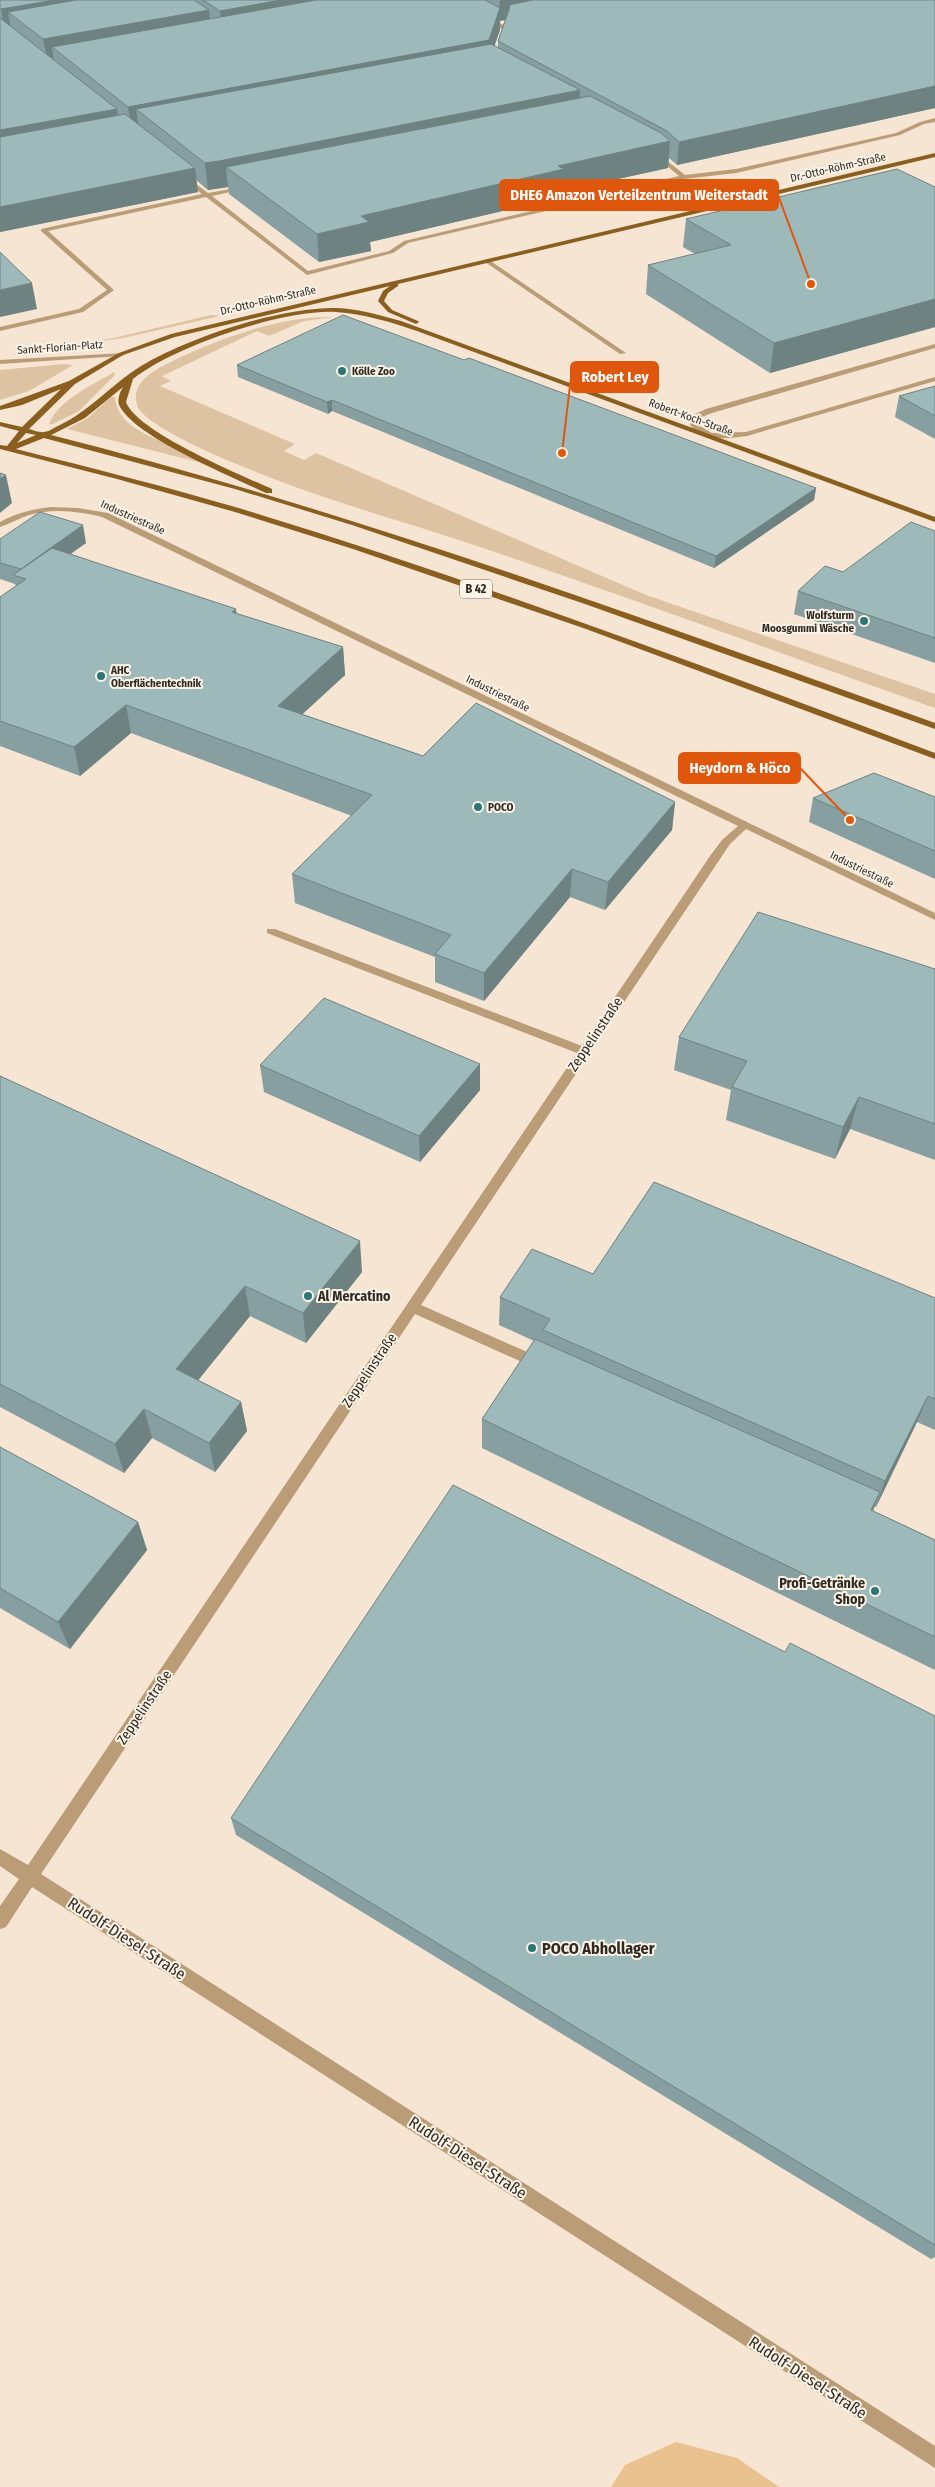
<svg xmlns="http://www.w3.org/2000/svg" width="935" height="2487" viewBox="0 0 935 2487" font-family="'Fira Sans Condensed',sans-serif">
	<style>
		.green { fill: #dec3a2 }
		.water { fill: #eac28f }
		.lines { fill: none; stroke-linecap: round; stroke-linejoin: round }
		.minor { fill: #ba9c76; fill-rule: evenodd }
		.major { fill: #895e1e; fill-rule: evenodd }
		.wall { fill: #879fa0; fill-rule: evenodd }
		.shaded-wall { fill: #6e8282 }
		.building { fill: #9db9ba; stroke: #6e8282 }
		.poi-dot { fill: #2c7678; stroke: #fdf4e8; stroke-width: 2 }
		.labels { text-anchor: middle; stroke-width: 4; stroke-linejoin: round; paint-order: stroke }
		.far-street-label { font-size: 11px; fill: #302a23; stroke: #fdf4e8 }
		.far-poi-label { font-size: 11px; font-weight: bold; fill: #302a23; stroke: #fdf4e8; text-anchor: start }
		.shield { fill: #fdf4e8; stroke: #6e675e; stroke-width: 1 }
		.shield-label { font-size: 12px; font-weight: bold; fill: #302a23 }
		.street-label { font-size: 14px; fill: #302a23; stroke: #fdf4e8 }
		.poi-label { font-size: 14px; font-weight: bold; fill: #302a23; stroke: #fdf4e8; text-anchor: start }
		.near-street-label { font-size: 16px; fill: #302a23; stroke: #fdf4e8 }
		.near-poi-label { font-size: 16px; font-weight: bold; fill: #302a23; stroke: #fdf4e8; text-anchor: start }
		.leader { fill: none; stroke: #df570d; stroke-width: 2 }
		.callout-dot { fill: #df570d; stroke: #fdf4e8; stroke-width: 2 }
		.callout { fill: #df570d; stroke: #df570d; stroke-width: 2 }
		.callout-label { font-size: 15px; text-anchor: middle; font-weight: bold; fill: #fff }
	</style>
	<rect width="100%" height="100%" fill="#f5e5d2"/>
	<!-- green -->
	<g class="green">
		<path d="M211,315L220,316L123,338L64,346L114,338Z"/>
		<path d="M333,317L304,321L269,336L257,331L162,376L171,381L160,386L295,444L284,451L304,460L316,453L646,595L935,694V708C782,654 630,598 477,546C400,520 319,499 244,467C223,459 143,425 137,405C129,379 163,366 181,357C227,336 282,316 333,317Z"/>
		<path d="M64,364L73,365L29,391L0,400V370Z"/>
		<path d="M114,372L115,375L79,411L53,424H49C58,400 93,385 114,372Z"/>
		<path d="M111,397H115C119,438 177,439 198,462L67,429L88,418Z"/>
	</g>
	<!-- water -->
	<path class="water" d="M676,2442L737,2458L779,2487H611L625,2465Z"/>
	<g class="lines">
		<!-- minor -->
		<g class="minor">
			<path d="M453,0H459L507,27L503,43L498,42L502,29Z"/>
			<path d="M935,118V122L924,124L900,135L736,173L684,179L408,243L393,253L307,275L206,197L48,231L114,290L83,312L0,331V327L79,309L107,290L41,231V229L202,194L182,178L184,175L208,193L248,186V188L212,196L308,271L389,251L404,241L679,176L654,155L656,152L685,175L736,169L896,133L920,122Z"/>
			<path d="M485,260H489L626,353L620,354L485,262Z"/>
			<path d="M935,344V348L712,413L699,418L698,425L712,433L746,432L935,377V381L747,436C727,439 704,442 690,425L693,415L706,409Z"/>
			<path d="M123,353L125,354L121,356L0,364V360Z"/>
			<path d="M51,507L78,508L108,513L935,913V920L746,829L730,844L421,1305L543,1359L545,1363L543,1367L538,1368L533,1367L415,1314L41,1874L935,2446V2468L32,1887L6,1927L0,1929V1906L19,1879L0,1866V1849L28,1865L577,1053L267,933V929H275L582,1046L710,856L722,840L738,826L102,517C78,511 53,508 29,515C19,518 10,524 0,527V522C16,513 33,509 51,507Z"/>
		</g>
		<!-- major -->
		<path class="major" d="M935,153V157L398,284V286L388,293L384,301L392,310L418,321L419,322L416,324L388,312L378,301L383,291L390,286L175,337L123,355L75,384L29,429C33,430 40,433 44,432C48,432 54,428 58,426C92,410 115,380 148,362C195,336 279,308 333,308C356,308 379,315 401,321L935,517V522L417,331C391,322 364,314 336,312C284,309 174,346 133,379L126,402C137,432 241,475 272,489V493H266C233,477 134,437 119,405C117,399 120,392 123,387L85,418L51,435C352,511 643,618 935,723V729L585,604L352,525L235,489L44,438L16,449C92,468 167,487 242,509C476,580 706,667 935,753V759L586,629L353,549L235,512L117,479L0,449V445L7,446L19,431L0,426V422L22,427L61,389L22,405L0,410V406L69,381L119,353L171,334ZM26,433L36,435L17,443Z"/>
	</g>
	<!-- wall -->
	<g class="wall">
		<path d="M0,0H935V108L677,165L669,158L668,168L563,191V197L370,242L371,251L319,262L229,194L228,187L208,190L196,180L198,192L0,232ZM505,20L498,41V47L494,46L500,30V21Z"/>
		<path d="M935,187V327L770,373L646,294L648,265L695,254L683,247L686,219Z"/>
		<path d="M464,360L816,488L814,500L714,568L332,411L328,414L238,377L237,365Z"/>
		<path d="M935,386V439L895,417L899,396Z"/>
		<path d="M935,531V663L794,614L798,591L843,572Z"/>
		<path d="M0,539L86,543L70,554L237,614L343,647L345,675L302,714L423,756L675,802L672,830L605,910L570,897L484,1001L435,982V957L295,903L292,874L352,816L131,733L80,776L0,746V597L16,586L15,584L0,579Z"/>
		<path d="M935,797V879L809,822L813,798Z"/>
		<path d="M935,969V1160L850,1129L835,1159L726,1120L731,1090L674,1070L679,1037Z"/>
		<path d="M480,1064V1090L420,1162L264,1092L260,1065Z"/>
		<path d="M0,1076L362,1272L306,1343L250,1316L198,1380L241,1402L247,1431L215,1472L152,1438L124,1473L0,1407Z"/>
		<path d="M593,1274L935,1298V1430L917,1422L876,1507H874L873,1511L935,1540V1670L482,1448V1419L534,1341L499,1325L500,1297Z"/>
		<path d="M0,1447L138,1522L147,1550L70,1649L0,1608Z"/>
		<path d="M785,1652L935,1716V2257L931,2259L236,1835L231,1818Z"/>
	</g>
	<!-- shaded-wall -->
	<g class="shaded-wall">
		<path d="M55,0H180L8,12L11,29L5,30L1,9Z"/>
		<path d="M281,0H371L222,32L220,11Z"/>
		<path d="M500,0H622L510,7L509,5L508,19L500,21V30L489,62L136,109L139,129L132,130L128,107L499,10Z"/>
		<path d="M209,10L212,34L52,47L54,63L48,64L43,39Z"/>
		<path d="M935,86V108L677,165L679,142Z"/>
		<path d="M580,90L579,116L226,167L228,187L208,190L205,163Z"/>
		<path d="M117,109L121,132L0,154V130Z"/>
		<path d="M670,141L668,168L563,191V197L370,242L371,251L319,262L317,234L361,216L558,166Z"/>
		<path d="M195,168L198,192L0,232V207Z"/>
		<path d="M32,283L37,309L0,317V290Z"/>
		<path d="M935,299V327L770,373L774,343Z"/>
		<path d="M332,400V411L328,414L327,402Z"/>
		<path d="M6,475L12,503L0,513V479Z"/>
		<path d="M816,488L814,500L714,568L716,556Z"/>
		<path d="M83,525L86,543L27,585L26,579L21,569Z"/>
		<path d="M236,609L240,637L232,612Z"/>
		<path d="M343,647L345,675L281,734L278,706Z"/>
		<path d="M126,705L131,733L80,776L74,747Z"/>
		<path d="M675,802L672,830L605,910L608,882Z"/>
		<path d="M572,869L570,897L484,1001V973Z"/>
		<path d="M480,1064V1090L420,1162L419,1136Z"/>
		<path d="M859,1097L850,1129L835,1159L843,1127Z"/>
		<path d="M360,1241L362,1272L306,1343L303,1313Z"/>
		<path d="M245,1286L250,1316L183,1399L176,1369Z"/>
		<path d="M928,1396L917,1422L876,1507L885,1481Z"/>
		<path d="M241,1402L247,1431L215,1472L209,1443Z"/>
		<path d="M144,1409L152,1438L124,1473L115,1444Z"/>
		<path d="M880,1492L869,1521L871,1510Z"/>
		<path d="M138,1522L147,1550L70,1649L58,1622Z"/>
	</g>
	<!-- building -->
	<g class="building">
		<path d="M0,0H55L1,9L0,8Z"/>
		<path d="M76,0H194L209,10L43,39L8,12Z"/>
		<path d="M203,0H281L220,11Z"/>
		<path d="M316,0H485L500,8L489,40L128,107L52,47Z"/>
		<path d="M533,0H935V86L679,142L667,131L498,41L510,7L509,5Z"/>
		<path d="M0,18L117,109L0,130Z"/>
		<path d="M491,44L580,90L219,161L205,163L136,109Z"/>
		<path d="M590,96L661,133L670,141L558,166L564,169L361,216L369,222L317,234L226,167Z"/>
		<path d="M125,114L195,168L0,207V137Z"/>
		<path d="M897,169L935,187V299L774,343L648,265L731,245L686,219Z"/>
		<path d="M0,252L32,283L0,290Z"/>
		<path d="M343,315L464,360L469,358L816,488L716,556L332,400L327,402L237,365Z"/>
		<path d="M935,386V416L899,396Z"/>
		<path d="M0,473L6,475L0,479Z"/>
		<path d="M40,512L83,525L21,569L0,563V539Z"/>
		<path d="M911,522L935,531V638L798,591L825,566L843,572Z"/>
		<path d="M52,548L236,609L232,612L343,647L278,706L423,756L476,703L675,802L608,882L572,869L484,973L435,954L451,935L292,874L372,795L126,705L74,747L0,721V597L26,579L13,575Z"/>
		<path d="M874,773L935,797V851L813,798Z"/>
		<path d="M758,912L935,969V1124L859,1097L843,1127L732,1087L747,1061L679,1037Z"/>
		<path d="M324,998L480,1064L419,1136L260,1065Z"/>
		<path d="M0,1076L360,1241L303,1313L245,1286L176,1369L241,1402L209,1443L144,1409L115,1444L0,1384Z"/>
		<path d="M654,1182L935,1298V1399L928,1396L885,1481L543,1330L550,1319L500,1297L532,1249L593,1274Z"/>
		<path d="M535,1339L880,1492L871,1510L935,1540V1637L482,1419Z"/>
		<path d="M0,1447L138,1522L58,1622L0,1588Z"/>
		<path d="M453,1485L785,1652L790,1643L935,1716V2245L231,1818Z"/>
	</g>
	<!-- markers -->
	<g class="poi-dot">
		<circle cx="342" cy="371" r="5"/>
		<circle cx="864" cy="621" r="5"/>
		<circle cx="101" cy="676" r="5"/>
		<circle cx="478" cy="807" r="5"/>
		<circle cx="308" cy="1296" r="5"/>
		<circle cx="875" cy="1591" r="5"/>
		<circle cx="532" cy="1948" r="5"/>
	</g>
	<g class="labels">
		<!-- far-street labels -->
		<g class="far-street-label">
			<text transform="translate(838 167) rotate(-13)" y="4">Dr.-Otto-Röhm-Straße</text>
			<text transform="translate(268 300) rotate(-13)" y="4">Dr.-Otto-Röhm-Straße</text>
			<text transform="translate(60 347) rotate(-4)" y="4">Sankt-Florian-Platz</text>
			<text transform="translate(691 417) rotate(20)" y="4">Robert-Koch-Straße</text>
			<text transform="translate(133 517) rotate(24)" y="4">Industriestraße</text>
			<text transform="translate(498 693) rotate(26)" y="4">Industriestraße</text>
			<text transform="translate(862 869) rotate(26)" y="4">Industriestraße</text>
		</g>
		<!-- far-poi labels -->
		<g class="far-poi-label">
			<text x="352" y="375">Kölle Zoo</text>
			<text x="854" y="619" text-anchor="end">Wolfsturm<tspan x="854" dy="13">Moosgummi Wäsche</tspan></text>
			<text x="111" y="674">AHC<tspan x="111" dy="13">Oberflächentechnik</tspan></text>
			<text x="488" y="811">POCO</text>
		</g>
		<!-- shield labels -->
		<rect class="shield" x="460" y="579.5" width="32" height="19" rx="4"/>
		<g class="shield-label">
			<text x="476" y="593">B 42</text>
		</g>
		<!-- street labels -->
		<g class="street-label">
			<text transform="translate(595 1034) rotate(-56)" y="5">Zeppelinstraße</text>
			<text transform="translate(369 1370) rotate(-56)" y="5">Zeppelinstraße</text>
			<text transform="translate(144 1707) rotate(-56)" y="5">Zeppelinstraße</text>
		</g>
		<!-- poi labels -->
		<g class="poi-label">
			<text x="318" y="1301">Al Mercatino</text>
			<text x="865" y="1588" text-anchor="end">Profi-Getränke<tspan x="865" dy="16">Shop</tspan></text>
		</g>
		<!-- near-street labels -->
		<g class="near-street-label">
			<text transform="translate(127 1938) rotate(33)" y="6">Rudolf-Diesel-Straße</text>
			<text transform="translate(468 2157) rotate(33)" y="6">Rudolf-Diesel-Straße</text>
			<text transform="translate(808 2377) rotate(33)" y="6">Rudolf-Diesel-Straße</text>
		</g>
		<!-- near-poi labels -->
		<g class="near-poi-label">
			<text x="542" y="1954">POCO Abhollager</text>
		</g>
	</g>
	<!-- callouts -->
	<path class="leader" d="M811 284L778 195M562 453L571 377M850 820L800 768"/>
	<g class="callout-dot">
		<circle cx="811" cy="284" r="5"/>
		<circle cx="562" cy="453" r="5"/>
		<circle cx="850" cy="820" r="5"/>
	</g>
	<g class="callout">
		<rect x="500" y="180" width="278" height="30" rx="5"/>
		<rect x="571" y="362" width="87" height="30" rx="5"/>
		<rect x="679" y="753" width="121" height="30" rx="5"/>
	</g>
	<g class="callout-label">
		<text x="639" y="200">DHE6 Amazon Verteilzentrum Weiterstadt</text>
		<text x="615" y="382">Robert Ley</text>
		<text x="740" y="773">Heydorn &amp; Höco</text>
	</g>
</svg>
